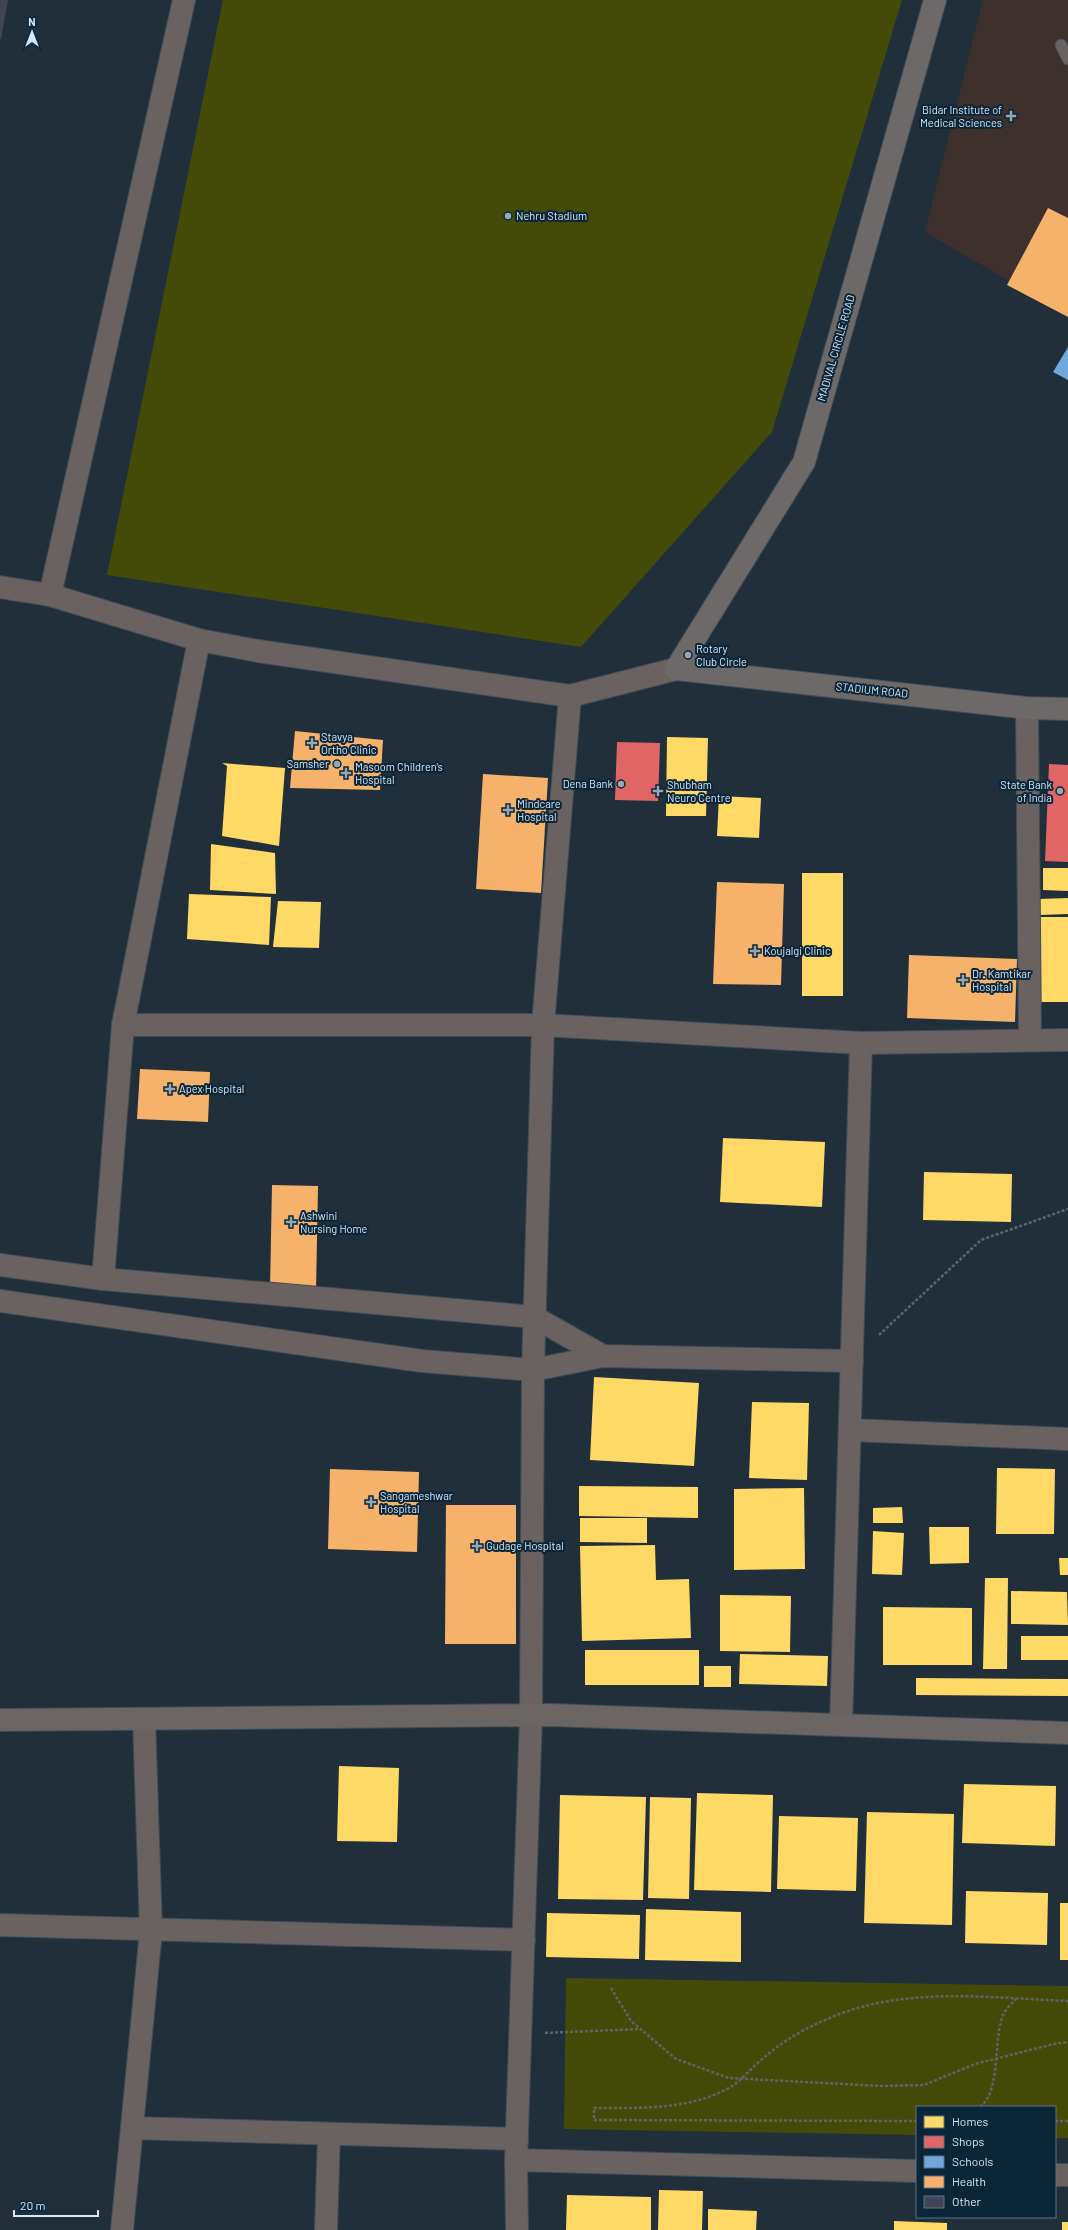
<svg xmlns="http://www.w3.org/2000/svg" width="1068" height="2230" viewBox="0 0 1068 2230" font-family="Barlow,sans-serif">
	<style>
		.medical { fill: #3e302c }
		.green { fill: #444b08 }
		.homes { fill: #ffd966 }
		.shops { fill: #e06666 }
		.schools { fill: #6fa8dc }
		.health { fill: #f6b26b }
		.building { fill: #424556 }
		.lines { fill: none; stroke-linecap: round; stroke-linejoin: round }
		.lane-casing { stroke: #404c55; stroke-width: 13 }
		.street-casing { stroke: #404c55; stroke-width: 24 }
		.secondary-casing { stroke: #404c55; stroke-width: 24 }
		.highway-casing { stroke: #404c55; stroke-width: 24 }
		.path { stroke: #636264; stroke-width: 2.5; stroke-dasharray: 3 2; stroke-linecap: butt }
		.lane { stroke: #696261; stroke-width: 11 }
		.street { stroke: #696261; stroke-width: 22 }
		.secondary { stroke: #6b6564; stroke-width: 22 }
		.highway { stroke: #6e6969; stroke-width: 22 }
		.poi-dot { fill: #97a7b3; stroke: #0c2639; stroke-width: 1.5 }
		.labels { text-anchor: middle; stroke-width: 4; stroke-linejoin: round; paint-order: stroke }
		.poi-label { font-size: 11px; fill: #d7e7f4; stroke: #0c2639; text-anchor: start }
		.street-label { font-size: 11px; fill: #d7e7f4; stroke: #0c2639 }
	</style>
	<rect width="100%" height="100%" fill="#202f3a"/>
	<!-- medical -->
	<path class="medical" d="M983,0H1068V315L925,232Z"/>
	<!-- green -->
	<g class="green">
		<path d="M223,0H902L772,432L581,647L107,575Z"/>
		<path d="M566,1978L1068,1986V2138H1055V2107H917V2135L564,2129Z"/>
	</g>
	<!-- homes -->
	<g class="homes">
		<path d="M667,737L708,738L706,816H666Z"/>
		<path d="M222,763L285,768L279,846L222,836L227,766Z"/>
		<path d="M719,796L761,798L759,838L717,836Z"/>
		<path d="M211,844L275,853L276,894L210,890Z"/>
		<path d="M1043,868H1068V891L1043,890Z"/>
		<rect x="802" y="873" width="41" height="123"/>
		<path d="M189,894L271,897L269,945L187,939Z"/>
		<path d="M1068,898V914L1040,915L1039,899Z"/>
		<path d="M278,901L321,902L319,948L273,947Z"/>
		<rect x="1037" y="917" width="31" height="85"/>
		<path d="M723,1138L825,1142L822,1207L720,1202Z"/>
		<path d="M924,1172L1012,1174L1011,1222L923,1220Z"/>
		<path d="M594,1377L699,1383L694,1466L590,1460Z"/>
		<path d="M752,1402L809,1403L807,1480L749,1478Z"/>
		<path d="M997,1468L1055,1469L1054,1534H996Z"/>
		<path d="M579,1486L698,1487V1518L579,1516Z"/>
		<path d="M804,1488L805,1569L734,1570V1489Z"/>
		<path d="M902,1507L903,1523H873V1508Z"/>
		<path d="M580,1518H647V1543L580,1542Z"/>
		<path d="M929,1527H969V1563L930,1564Z"/>
		<path d="M873,1531L904,1533L902,1575L872,1574Z"/>
		<path d="M655,1545L656,1580L689,1579L691,1638L582,1641L580,1546Z"/>
		<path d="M1059,1558H1068V1575H1060Z"/>
		<path d="M985,1578H1008L1007,1669H983Z"/>
		<path d="M1011,1591L1067,1592L1068,1625L1011,1624Z"/>
		<path d="M720,1595L791,1596L790,1652L720,1651Z"/>
		<path d="M883,1607L972,1608V1665H883Z"/>
		<rect x="1021" y="1636" width="47" height="24"/>
		<rect x="585" y="1650" width="114" height="35"/>
		<path d="M740,1654L828,1656L827,1686L739,1684Z"/>
		<rect x="704" y="1666" width="27" height="21"/>
		<path d="M916,1678L1068,1679V1696L916,1695Z"/>
		<path d="M339,1766L399,1768L397,1842L337,1841Z"/>
		<path d="M964,1784L1056,1786L1055,1846L962,1843Z"/>
		<path d="M697,1793L773,1795L771,1892L694,1890Z"/>
		<path d="M560,1795L646,1797L643,1900L558,1899Z"/>
		<path d="M650,1797L691,1798L689,1899L648,1898Z"/>
		<path d="M867,1812L954,1814L952,1925L864,1923Z"/>
		<path d="M779,1816L858,1818L856,1891L777,1889Z"/>
		<path d="M966,1891L1048,1893L1047,1945L965,1943Z"/>
		<rect x="1060" y="1903" width="8" height="57"/>
		<path d="M646,1909L741,1912V1962L645,1960Z"/>
		<path d="M547,1913L640,1915L639,1959L546,1957Z"/>
		<path d="M659,2190L703,2191L702,2230H658Z"/>
		<path d="M567,2195L651,2197V2230H566Z"/>
		<path d="M708,2209L757,2211L756,2230H708Z"/>
		<path d="M894,2221L947,2223V2230H894Z"/>
		<rect x="1062" y="2222" width="6" height="8"/>
	</g>
	<!-- shops -->
	<g class="shops">
		<path d="M617,742L660,743L658,801L615,800Z"/>
		<path d="M1049,764L1068,765V862L1045,861Z"/>
	</g>
	<!-- schools -->
	<path class="schools" d="M1068,347V380L1053,372Z"/>
	<!-- health -->
	<g class="health">
		<path d="M1048,208L1068,218V317L1007,285Z"/>
		<path d="M295,731L383,740L380,790L290,788Z"/>
		<path d="M483,774L548,778L541,893L476,889Z"/>
		<path d="M717,882L784,884L781,985L713,984Z"/>
		<path d="M909,955L1017,959L1015,1022L907,1018Z"/>
		<path d="M140,1069L210,1072L208,1122L137,1119Z"/>
		<path d="M272,1185L318,1186L316,1291L270,1290Z"/>
		<path d="M330,1469L419,1472L417,1552L328,1549Z"/>
		<path d="M446,1505H516V1644H445Z"/>
	</g>
	<!-- building -->
	<path class="building" d="M0,0H8L1,39H0Z"/>
	<g class="lines">
		<!-- lane casing -->
		<g class="lane-casing">
			<path id="lane" d="M1061,45L1068,59"/>
		</g>
		<!-- street casing -->
		<g class="street-casing">
			<g id="street">
				<path d="M0,587L50,595L199,640"/>
				<path d="M50,595L184,0"/>
				<path d="M1027,708L1030,1040"/>
				<path d="M123,1025H543L861,1043L1068,1040"/>
				<path d="M0,1265L103,1279L534,1317L603,1356"/>
				<path d="M103,1279L123,1025L199,640L258,651L570,696L676,669"/>
				<path d="M0,1301L422,1361L533,1370L603,1356L852,1361"/>
				<path d="M851,1430L1068,1439"/>
				<path d="M841,1725L861,1043"/>
				<path d="M0,1925L524,1940"/>
				<path d="M132,2128L517,2139"/>
				<path d="M516,2160L917,2171"/>
				<path d="M1055,2175H1068"/>
				<path d="M122,2230L151,1931L144,1719"/>
				<path d="M326,2230L329,2134"/>
				<path d="M517,2230L516,2160L531,1715L533,1370L543,1025L570,696"/>
			</g>
		</g>
		<!-- secondary casing -->
		<g class="secondary-casing">
			<path id="secondary" d="M0,1720L551,1715L1068,1733"/>
		</g>
		<!-- highway casing -->
		<g class="highway-casing">
			<path id="highway" d="M935,0L804,462L676,669L1027,708L1068,709"/>
		</g>
		<!-- path -->
		<g class="path">
			<path d="M879,1335L981,1240L1068,1209"/>
			<path d="M611,1988L631,2021L676,2059L729,2078L881,2086L924,2085L975,2064L1054,2044L1068,2042"/>
			<path d="M545,2033L640,2029"/>
			<path d="M980,2107C1002,2090 992,2039 1004,2013C1007,2008 1012,2003 1016,1999"/>
			<path d="M917,2121L594,2120V2108C637,2108 686,2110 725,2090C740,2083 748,2071 760,2061C781,2042 805,2028 832,2017C906,1986 990,1998 1068,2001"/>
			<path d="M1055,2121H1068"/>
		</g>
		<!-- lane -->
		<use href="#lane" class="lane"/>
		<!-- street -->
		<use href="#street" class="street"/>
		<!-- secondary -->
		<use href="#secondary" class="secondary"/>
		<!-- highway -->
		<use href="#highway" class="highway"/>
	</g>
	<!-- markers -->
	<g class="poi-dot">
		<path d="M1009 110h4v4h4v4h-4v4h-4v-4h-4v-4h4z"/>
		<circle cx="508" cy="216" r="4"/>
		<circle cx="688" cy="655" r="4"/>
		<path d="M310 737h4v4h4v4h-4v4h-4v-4h-4v-4h4z"/>
		<circle cx="337" cy="764" r="4"/>
		<path d="M344 767h4v4h4v4h-4v4h-4v-4h-4v-4h4z"/>
		<circle cx="621" cy="784" r="4"/>
		<path d="M656 785h4v4h4v4h-4v4h-4v-4h-4v-4h4z"/>
		<circle cx="1060" cy="791" r="4"/>
		<path d="M506 804h4v4h4v4h-4v4h-4v-4h-4v-4h4z"/>
		<path d="M753 945h4v4h4v4h-4v4h-4v-4h-4v-4h4z"/>
		<path d="M961 974h4v4h4v4h-4v4h-4v-4h-4v-4h4z"/>
		<path d="M168 1083h4v4h4v4h-4v4h-4v-4h-4v-4h4z"/>
		<path d="M289 1216h4v4h4v4h-4v4h-4v-4h-4v-4h4z"/>
		<path d="M369 1496h4v4h4v4h-4v4h-4v-4h-4v-4h4z"/>
		<path d="M475 1540h4v4h4v4h-4v4h-4v-4h-4v-4h4z"/>
	</g>
	<g class="labels">
		<!-- poi labels -->
		<g class="poi-label">
			<text x="1002" y="114" text-anchor="end">Bidar Institute of<tspan x="1002" dy="13">Medical Sciences</tspan></text>
			<text x="516" y="220">Nehru Stadium</text>
			<text x="696" y="653">Rotary<tspan x="696" dy="13">Club Circle</tspan></text>
			<text x="321" y="741">Stavya<tspan x="321" dy="13">Ortho Clinic</tspan></text>
			<text x="329" y="768" text-anchor="end">Samsher</text>
			<text x="355" y="771">Masoom Children's<tspan x="355" dy="13">Hospital</tspan></text>
			<text x="613" y="788" text-anchor="end">Dena Bank</text>
			<text x="667" y="789">Shubham<tspan x="667" dy="13">Neuro Centre</tspan></text>
			<text x="1052" y="789" text-anchor="end">State Bank<tspan x="1052" dy="13">of India</tspan></text>
			<text x="517" y="808">Mindcare<tspan x="517" dy="13">Hospital</tspan></text>
			<text x="764" y="955">Koujalgi Clinic</text>
			<text x="972" y="978">Dr. Kamtikar<tspan x="972" dy="13">Hospital</tspan></text>
			<text x="179" y="1093">Apex Hospital</text>
			<text x="300" y="1220">Ashwini<tspan x="300" dy="13">Nursing Home</tspan></text>
			<text x="380" y="1500">Sangameshwar<tspan x="380" dy="13">Hospital</tspan></text>
			<text x="486" y="1550">Gudage Hospital</text>
		</g>
		<!-- street labels -->
		<g class="street-label">
			<text transform="translate(836 348) rotate(-74)" y="4">MADIVAL CIRCLE ROAD</text>
			<text transform="translate(872 690) rotate(6)" y="4">STADIUM ROAD</text>
		</g>
	</g>
	<!-- legend -->
	<rect x="916" y="2106" width="140" height="112" fill="#0c2639" stroke="#5d7384"/>
	<rect x="924" y="2116" width="20" height="12" fill="#ffd966" stroke="#5d7384"/>
	<text x="952" y="2126" font-size="12" fill="#d7e7f4">Homes</text>
	<rect x="924" y="2136" width="20" height="12" fill="#e06666" stroke="#5d7384"/>
	<text x="952" y="2146" font-size="12" fill="#d7e7f4">Shops</text>
	<rect x="924" y="2156" width="20" height="12" fill="#6fa8dc" stroke="#5d7384"/>
	<text x="952" y="2166" font-size="12" fill="#d7e7f4">Schools</text>
	<rect x="924" y="2176" width="20" height="12" fill="#f6b26b" stroke="#5d7384"/>
	<text x="952" y="2186" font-size="12" fill="#d7e7f4">Health</text>
	<rect x="924" y="2196" width="20" height="12" fill="#424556" stroke="#5d7384"/>
	<text x="952" y="2206" font-size="12" fill="#d7e7f4">Other</text>
	<!-- north arrow -->
	<g transform="translate(32 32)" stroke="#0c2639" stroke-width="3" paint-order="stroke">
	<path d="M0-3L7 15L0 10L-7 15Z" fill="#d7e7f4"/>
	<text y="-6" font-size="11" font-weight="bold" text-anchor="middle" fill="#d7e7f4">N</text>
	</g>
	<!-- scale -->
	<path d="M14 2210v6h84v-6" fill="none" stroke="#d7e7f4" stroke-width="2"/>
	<text x="20" y="2210" font-size="12" fill="#d7e7f4" stroke="#0c2639" stroke-width="3" paint-order="stroke">20 m</text>
</svg>
